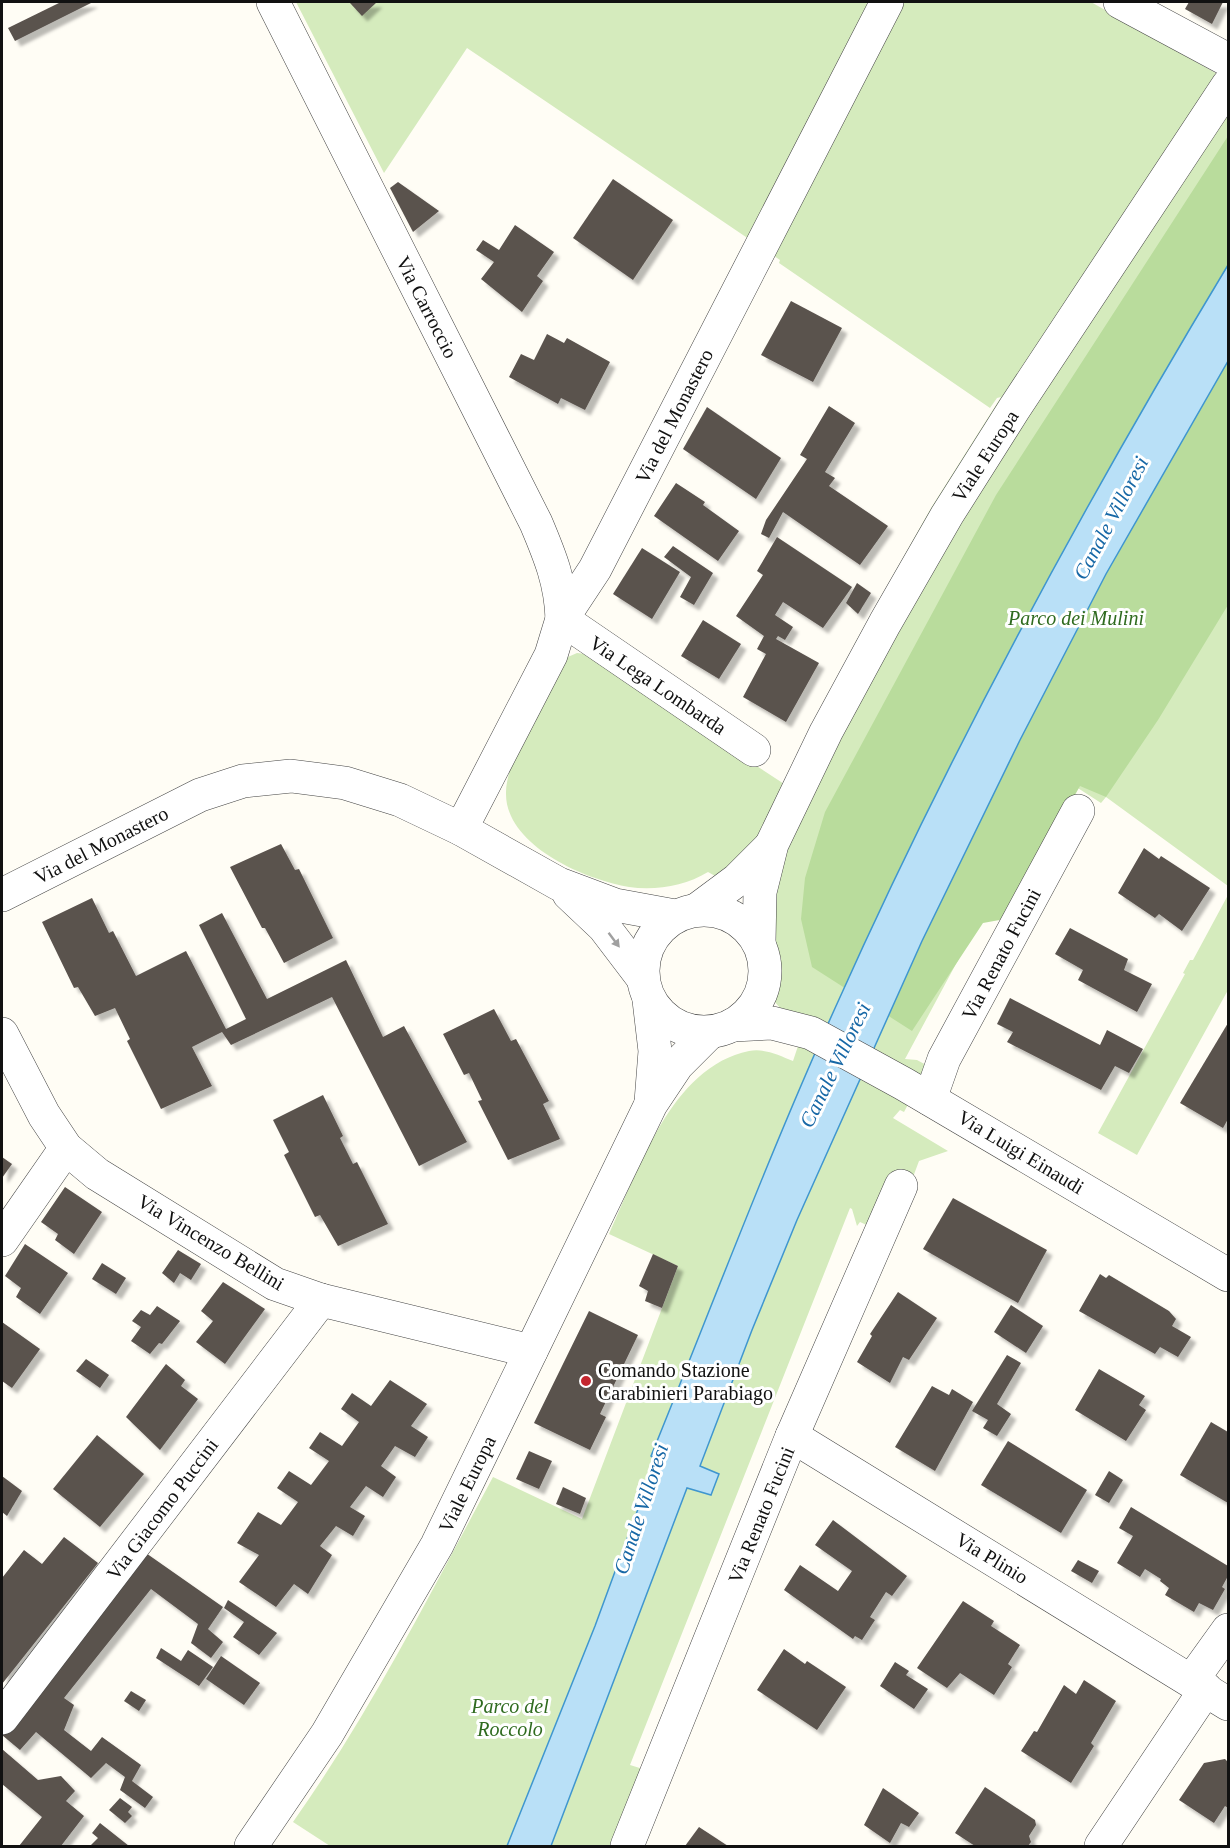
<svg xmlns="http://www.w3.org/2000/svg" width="1230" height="1848" viewBox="0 0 1230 1848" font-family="Georgia,serif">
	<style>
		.green { fill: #d5ebbd }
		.forest { fill: #b9dc9c }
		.water { fill: #b9e0f7; stroke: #3f96cf; stroke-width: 1.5 }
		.building { fill: #5a524d; filter: url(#shadow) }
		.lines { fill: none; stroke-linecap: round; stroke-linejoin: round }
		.minor-casing { stroke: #444; stroke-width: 34 }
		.minor { stroke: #fff; stroke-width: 33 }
		.oneway { fill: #a0a0a0 }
		.poi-dot { fill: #c4262e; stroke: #fff; stroke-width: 2 }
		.labels { text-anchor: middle; stroke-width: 6; stroke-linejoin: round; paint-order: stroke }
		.street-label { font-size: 20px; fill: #111; stroke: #fff }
		.park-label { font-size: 20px; font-style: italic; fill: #2f6b1f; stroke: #fff }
		.poi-label { font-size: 20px; fill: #111; stroke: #fff; text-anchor: start }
		.water-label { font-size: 21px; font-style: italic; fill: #1768a6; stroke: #fff }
	</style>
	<defs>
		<filter id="shadow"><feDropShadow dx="5.5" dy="5.5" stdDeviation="1.5" flood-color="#0004"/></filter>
	</defs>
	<rect width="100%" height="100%" fill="#fffdf5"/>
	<!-- green -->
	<g class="green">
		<path d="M296,2H1091L1228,80V886L1106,797L1101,803L1053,772L1032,822L905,1059L917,1060L928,1066L904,1112L900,1110L893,1118L948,1151L919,1161L891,1236L860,1222L857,1226L852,1209L850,1208L630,1765L643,1769L613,1846H330L293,1822C370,1713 430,1594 493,1477L582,1519L678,1266L609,1234C638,1171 671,1067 749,1051C764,1048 779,1055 793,1061L805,1025C774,1014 754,973 749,943C747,928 750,911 751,896L708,872C685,886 655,891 629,887C586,880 506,846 506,794C505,760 546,693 561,660L577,653L586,654L801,795L873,661L854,645L931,508L1001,397L997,398L990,408L779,263L780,260L467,48L384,173Z"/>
		<path d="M1228,895V990L1137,1155L1098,1133L1185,974L1183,973L1190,960H1193Z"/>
	</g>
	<!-- forest -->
	<path class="forest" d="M1228,136V605L1158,720L1106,797L1080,786L1005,919L983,923L912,1031L812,967L801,919L805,878L825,812L996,495Z"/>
	<!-- water -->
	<path class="water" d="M1228,265V361L1106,574L1020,740L922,941L797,1220L752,1330L700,1466L719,1474L711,1495L687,1488L551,1846H507L595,1626L656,1460L651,1456C712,1306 769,1154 836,1006C950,751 1084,504 1228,265Z"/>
	<!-- building -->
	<g class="building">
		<path d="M61,2H93L15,41L8,28Z"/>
		<path d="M352,2H377L362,16L350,3Z"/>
		<path d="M1189,2H1223L1212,24L1185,9Z"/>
		<path d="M613,179L673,220L633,280L573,238Z"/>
		<path d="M398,182L439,211L413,232L390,188Z"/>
		<path d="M515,225L554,252L537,276L543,281L522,312L481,279L494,262L476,250L483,240L499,250Z"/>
		<path d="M791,301L842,328L813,382L761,355Z"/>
		<path d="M547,334L564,343L567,338L610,362L585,410L561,398L558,404L509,377L521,354L534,360Z"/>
		<path d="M829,406L855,423L825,472L835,478L829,486L888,526L860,565L783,512L769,538L761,534L766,520L807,459L800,455Z"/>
		<path d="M707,407L781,458L756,499L683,449Z"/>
		<path d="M676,483L705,502L703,505L739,531L718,561L654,516Z"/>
		<path d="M777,537L852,587L823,628L783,602L775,615L793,627L785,640L778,636L776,639L819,663L786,722L743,697L766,654L757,649L764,636L736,616L763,575L757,571Z"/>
		<path d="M673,546L713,573L694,605L680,597L691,577L664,557Z"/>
		<path d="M642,548L680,572L652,619L613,594Z"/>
		<path d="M857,583L871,593L858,614L846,603Z"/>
		<path d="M703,620L741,644L719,679L681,656Z"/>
		<path d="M281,844L295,870L299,869L333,938L284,963L265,928H262L230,867Z"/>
		<path d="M1144,848L1159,859L1161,856L1210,888L1182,931L1159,914L1155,918L1118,893Z"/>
		<path d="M92,898L109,933L113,931L136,976L186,951L226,1029L246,1019L199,925L222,913L267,999L346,960L383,1037L404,1026L467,1142L419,1166L332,997L231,1045L222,1032L192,1047L212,1086L161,1109L127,1041L130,1039L115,1008L95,1016L78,987L74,988L42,922Z"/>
		<path d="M1070,928L1128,959L1124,970L1152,984L1137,1012L1078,980L1083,970L1055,954Z"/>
		<path d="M1010,998L1100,1045L1107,1030L1143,1049L1129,1073L1115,1066L1101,1090L1007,1042L1013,1032L997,1024Z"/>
		<path d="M494,1009L511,1041L516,1039L549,1101L543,1104L560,1139L508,1160L478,1101L482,1100L469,1073L464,1075L443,1034Z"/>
		<path d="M1228,1023V1119L1223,1128L1180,1103Z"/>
		<path d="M323,1095L343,1136L340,1138L353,1164L357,1162L388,1224L338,1246L320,1215L315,1217L284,1155L289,1152L273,1120Z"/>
		<path d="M2,1157L12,1164L2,1178Z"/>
		<path d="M65,1187L102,1212L74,1254L55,1240L58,1234L41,1222Z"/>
		<path d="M953,1198L1047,1250L1018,1303L923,1249Z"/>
		<path d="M25,1244L68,1273L40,1314L16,1297L21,1288L5,1276Z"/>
		<path d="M178,1250L201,1264L191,1280L180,1273L174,1283L162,1273Z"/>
		<path d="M653,1254L678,1266L662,1308L645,1301L648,1291L639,1286Z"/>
		<path d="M102,1263L126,1278L116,1294L92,1279Z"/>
		<path d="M1100,1274L1106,1278L1109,1275L1169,1311L1176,1319L1172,1326L1191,1337L1178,1357L1160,1347L1155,1354L1079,1311Z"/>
		<path d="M223,1282L265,1309L225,1364L196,1342L213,1321L201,1311Z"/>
		<path d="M898,1292L937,1318L909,1360L903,1357L890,1383L857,1362L872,1336L870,1334Z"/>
		<path d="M1011,1305L1043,1326L1026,1353L994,1332Z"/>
		<path d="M157,1306L180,1321L162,1344L159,1343L150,1354L131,1341L141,1327L132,1321L141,1310L150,1315Z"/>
		<path d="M589,1311L638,1335L600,1414L606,1417L590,1450L534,1423Z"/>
		<path d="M2,1322L40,1349L12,1388L2,1381Z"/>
		<path d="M1007,1355L1021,1363L997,1404L1011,1414L997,1436L983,1428L988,1420L972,1411Z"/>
		<path d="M86,1359L109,1375L100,1388L76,1371Z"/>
		<path d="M166,1364L185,1380L181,1386L198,1399L160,1450L126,1417Z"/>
		<path d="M1099,1369L1145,1396L1139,1405L1146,1410L1126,1441L1075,1410Z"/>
		<path d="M390,1380L427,1404L411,1426L428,1437L415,1457L395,1446L381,1466L396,1477L383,1497L366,1486L350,1507L365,1516L353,1536L336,1526L320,1546L332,1555L308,1594L294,1584L276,1607L239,1582L259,1555L237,1543L258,1512L281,1525L298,1502L277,1488L289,1471L311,1485L329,1461L309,1448L320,1432L342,1446L359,1422L341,1409L352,1393L371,1406Z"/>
		<path d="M932,1386L949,1395L952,1389L973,1402L935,1471L895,1447Z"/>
		<path d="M1211,1422L1228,1432V1503L1180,1475Z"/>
		<path d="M97,1435L144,1474L100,1527L53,1489Z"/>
		<path d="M1008,1441L1087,1490L1061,1533L981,1485Z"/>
		<path d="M529,1451L552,1461L539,1489L516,1479Z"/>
		<path d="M1109,1471L1123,1480L1109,1503L1095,1495Z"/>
		<path d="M2,1476L22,1491L7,1516L2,1512Z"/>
		<path d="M563,1487L586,1498L580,1514L556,1504Z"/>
		<path d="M1131,1507L1228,1566V1576L1222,1587L1225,1589L1213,1610L1199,1603L1194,1612L1165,1595L1169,1588L1160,1581L1161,1579L1145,1569L1140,1577L1117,1563L1133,1536L1119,1528Z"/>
		<path d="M833,1520L907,1576L892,1596L886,1592L870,1617L875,1620L862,1640L855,1636L853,1639L784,1590L800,1565L838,1591L852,1571L815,1545Z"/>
		<path d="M64,1537L98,1563L2,1684V1578L24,1550L42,1564Z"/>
		<path d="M143,1551L223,1607L208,1629L223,1642L211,1658L191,1643L198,1624L151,1589L64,1698L74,1705L64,1730L91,1751L102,1737L141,1765L132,1781L153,1797L145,1808L120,1790L125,1777L106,1763L91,1778L36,1732L20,1750L2,1735V1730Z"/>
		<path d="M1078,1560L1099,1571L1092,1583L1071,1571Z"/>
		<path d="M228,1600L277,1633L259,1655L233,1637L244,1622L224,1608Z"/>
		<path d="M963,1601L994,1621L991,1626L1020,1645L1008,1664L1012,1667L994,1695L960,1673L947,1688L917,1668Z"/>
		<path d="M161,1648L181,1661L188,1650L213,1667L199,1686L156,1658Z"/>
		<path d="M784,1649L805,1664L807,1661L846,1687L817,1730L757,1690Z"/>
		<path d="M221,1656L260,1683L244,1705L206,1679Z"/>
		<path d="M895,1662L909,1671L906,1675L928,1689L914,1709L880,1686Z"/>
		<path d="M1084,1680L1116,1701L1091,1743L1094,1746L1071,1783L1021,1751L1034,1731L1037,1732L1064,1685L1076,1694Z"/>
		<path d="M131,1691L146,1700L139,1711L124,1701Z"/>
		<path d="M2,1749L38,1780L61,1776L75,1791L66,1801L84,1816L61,1846H19L42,1817L2,1784Z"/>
		<path d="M1225,1759L1228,1762V1808L1225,1806L1214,1823L1179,1800L1204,1763Z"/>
		<path d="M985,1787L1035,1820L1036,1825L1029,1836L1031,1842L1028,1846H975L955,1833Z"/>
		<path d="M883,1788L919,1813L909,1827L901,1823L890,1843L864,1825Z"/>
		<path d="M120,1798L132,1807L128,1812L132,1816L125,1823L109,1810Z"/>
		<path d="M100,1823L129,1846H90L98,1838L92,1833Z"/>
		<path d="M699,1827L728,1846H685Z"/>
	</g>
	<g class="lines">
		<!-- minor casing -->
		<g class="minor-casing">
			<g id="minor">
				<path d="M273,2L536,523C550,556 561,583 562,619L754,750"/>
				<path d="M1120,2L1228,60"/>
				<path d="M461,829L551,655L562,619L595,569L887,2"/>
				<path d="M569,894L604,927L642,977"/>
				<path d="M2,895L200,795L243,781L291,776L345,783L400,800L461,829L559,884L615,905L675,916"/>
				<path d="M698,909L737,880L771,846"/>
				<circle cx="704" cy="971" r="61"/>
				<path d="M759,942L760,892L772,844L826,732L885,623L947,515L1014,409L1228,85"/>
				<path d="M649,1000L655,1051L651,1102"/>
				<path d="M733,1025L772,1023L811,1033L904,1084L1228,1275"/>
				<path d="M2,1034L44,1115L66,1148L97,1174L275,1284L321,1300L531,1351"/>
				<path d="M930,1099L944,1059L1078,811"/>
				<path d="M2,1240L66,1148"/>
				<path d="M792,1436L1228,1704"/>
				<path d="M1192,1680L1228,1630"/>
				<path d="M2,1718L321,1300"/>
				<path d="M251,1846L327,1734L437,1545L651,1104L677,1065L709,1033"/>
				<path d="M627,1846L792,1436L901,1186"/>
				<path d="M1101,1846L1206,1689"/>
			</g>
		</g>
		<!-- minor -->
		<use href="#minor" class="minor"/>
	</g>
	<!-- one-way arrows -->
	<defs><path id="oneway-solid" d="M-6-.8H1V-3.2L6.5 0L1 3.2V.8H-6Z" transform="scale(1.5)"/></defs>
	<use class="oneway" href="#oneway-solid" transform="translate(614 940) rotate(53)"/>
	<!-- markers -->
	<circle class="poi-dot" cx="586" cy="1381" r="6"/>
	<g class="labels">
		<!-- street labels -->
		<g class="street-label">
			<text transform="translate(427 307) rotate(63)" y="7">Via Carroccio</text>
			<text transform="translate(674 416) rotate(-63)" y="7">Via del Monastero</text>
			<text transform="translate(985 456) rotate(-57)" y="7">Viale Europa</text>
			<text transform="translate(658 685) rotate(34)" y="7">Via Lega Lombarda</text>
			<text transform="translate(101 845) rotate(-27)" y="7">Via del Monastero</text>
			<text transform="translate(1001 954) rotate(-62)" y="7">Via Renato Fucini</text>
			<text transform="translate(1021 1152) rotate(31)" y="7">Via Luigi Einaudi</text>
			<text transform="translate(211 1242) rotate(31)" y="7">Via Vincenzo Bellini</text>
			<text transform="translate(467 1484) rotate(-64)" y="7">Viale Europa</text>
			<text transform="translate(162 1509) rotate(-53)" y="7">Via Giacomo Puccini</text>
			<text transform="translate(761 1515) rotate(-68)" y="7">Via Renato Fucini</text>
			<text transform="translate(992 1558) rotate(31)" y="7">Via Plinio</text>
		</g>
		<!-- park labels -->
		<g class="park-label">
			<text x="1076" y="625">Parco dei Mulini</text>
			<text x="510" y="1713">Parco del<tspan x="510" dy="23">Roccolo</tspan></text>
		</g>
		<!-- poi labels -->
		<g class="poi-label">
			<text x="598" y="1377">Comando Stazione<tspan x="598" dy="23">Carabinieri Parabiago</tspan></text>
		</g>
		<!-- water labels -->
		<g class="water-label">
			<text transform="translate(1111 518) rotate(-62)" y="7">Canale Villoresi</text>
			<text transform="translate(835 1065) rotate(-64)" y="7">Canale Villoresi</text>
			<text transform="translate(641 1509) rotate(-72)" y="7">Canale Villoresi</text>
		</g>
	</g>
	<!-- border -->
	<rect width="1230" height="1848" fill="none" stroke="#111111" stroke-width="6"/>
</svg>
